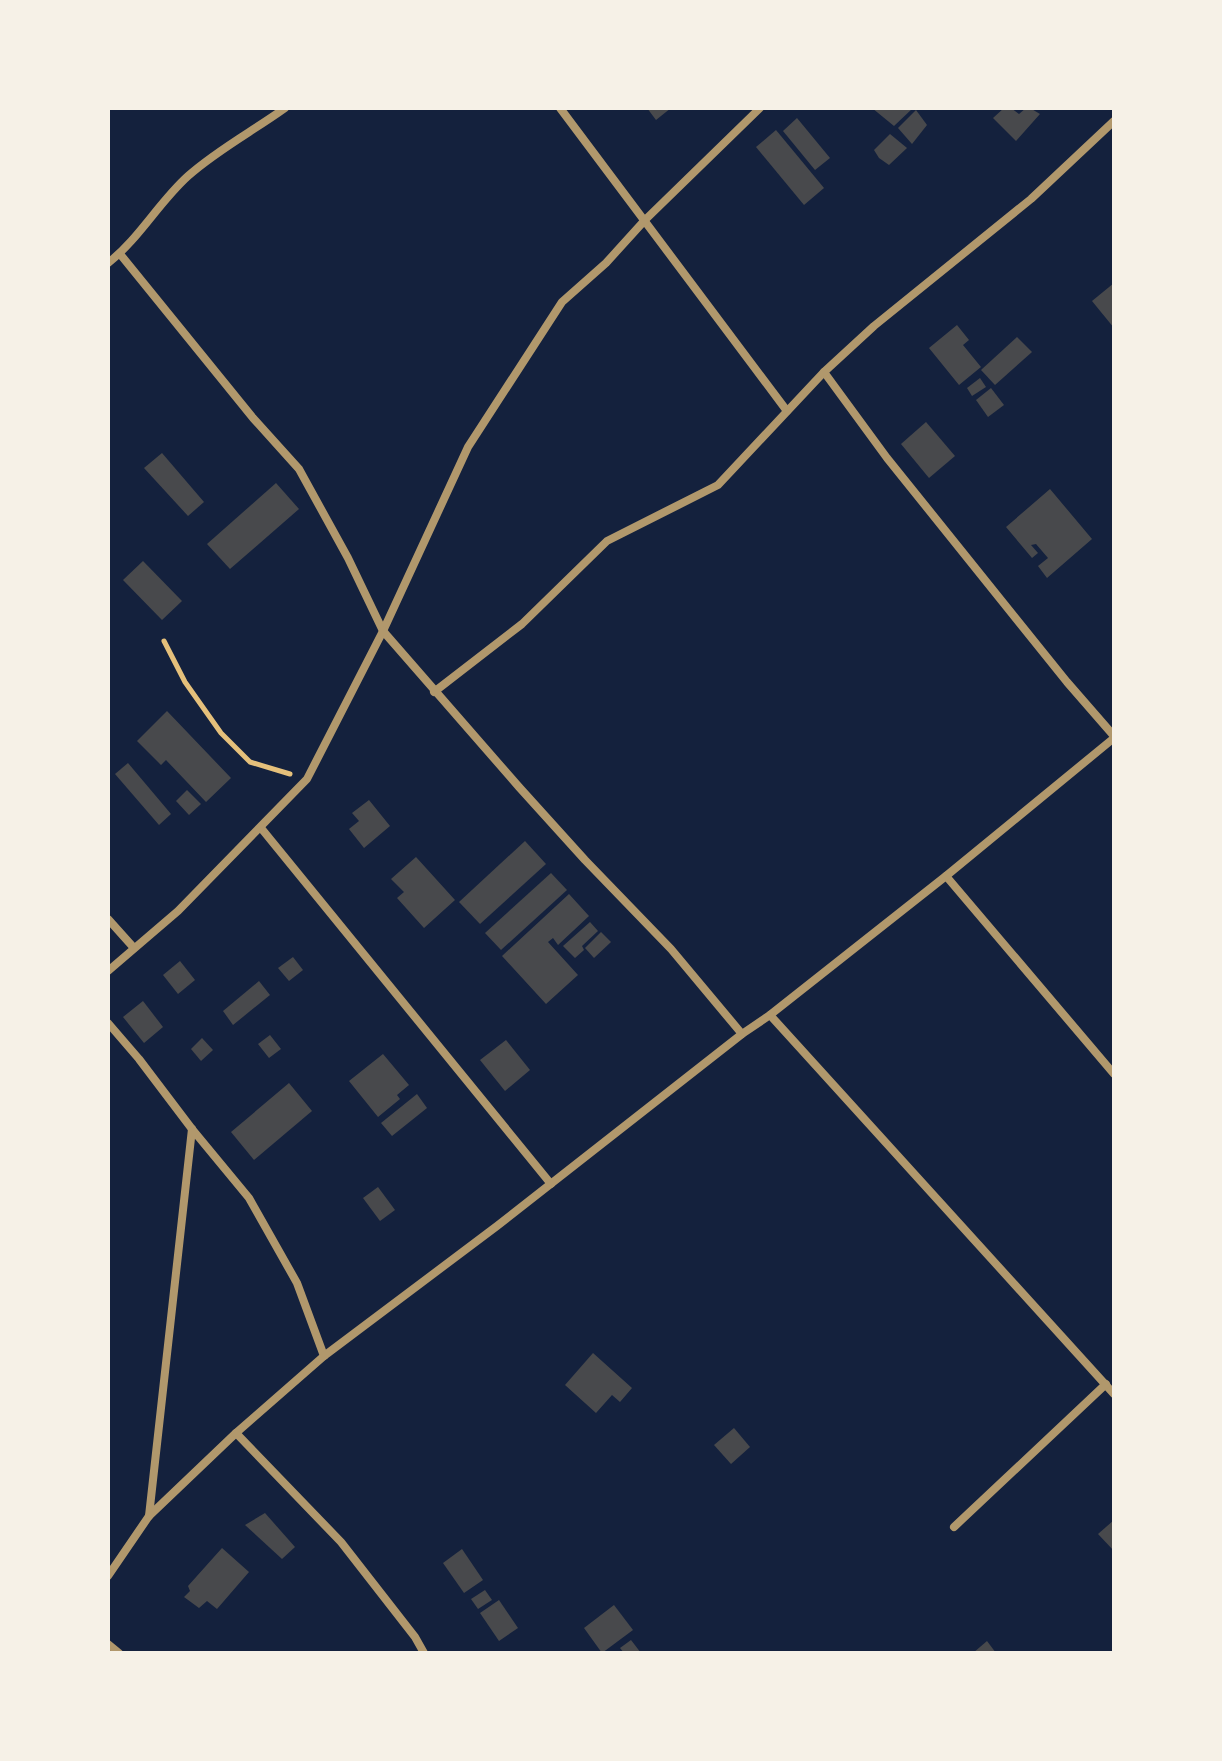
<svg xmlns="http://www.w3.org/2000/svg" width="1222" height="1761" viewBox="0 0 1222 1761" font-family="'Work Sans',sans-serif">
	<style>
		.building { fill: #48494c }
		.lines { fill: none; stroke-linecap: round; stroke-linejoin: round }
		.path { stroke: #e5c07b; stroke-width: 5 }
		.minor { stroke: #b1986c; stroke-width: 8 }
	</style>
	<rect width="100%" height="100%" fill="#14213d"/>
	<!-- building -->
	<g class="building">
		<path d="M647,108H671L656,120Z"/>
		<path d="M872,108H913L894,126Z"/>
		<path d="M1004,108H1011L1019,114L1026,108H1030L1040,114L1016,141L993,118Z"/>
		<path d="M916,110L927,125L912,144L898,128Z"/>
		<path d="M797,118L830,158L815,170L783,131Z"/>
		<path d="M776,130L824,188L804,205L756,147Z"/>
		<path d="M890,134L907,148L889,165L879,158L874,150Z"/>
		<path d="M1114,283V328L1092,301Z"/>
		<path d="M957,325L969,340L963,345L981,367L959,385L929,348Z"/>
		<path d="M1017,337L1032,352L995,385L981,370Z"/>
		<path d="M980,378L986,387L972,396L967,388Z"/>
		<path d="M991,388L1004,405L988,417L976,400Z"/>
		<path d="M926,422L955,456L929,478L901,444Z"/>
		<path d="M162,453L204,502L188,516L144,468Z"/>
		<path d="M276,483L299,509L230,569L207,544Z"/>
		<path d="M1050,489L1092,539L1047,578L1038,566L1048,558L1036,544L1031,545L1038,553L1032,558L1006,527Z"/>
		<path d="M143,561L182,601L162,620L123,580Z"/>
		<path d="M167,711L231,778L206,802L166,760L161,765L137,741Z"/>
		<path d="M128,763L171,814L159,825L115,774Z"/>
		<path d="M187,790L201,804L189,815L176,801Z"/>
		<path d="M369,800L390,826L364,848L349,829L359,821L352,813Z"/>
		<path d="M525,841L546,864L480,924L459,902Z"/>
		<path d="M416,857L455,900L424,928L397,898L404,892L391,879Z"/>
		<path d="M551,873L567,890L501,950L485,933Z"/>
		<path d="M569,894L589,916L558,945L553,938L548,942L578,975L546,1004L502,956Z"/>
		<path d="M590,922L598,931L582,946L584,950L575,958L563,946Z"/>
		<path d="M601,932L611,942L594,958L585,948Z"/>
		<path d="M293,957L303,970L289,981L278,968Z"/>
		<path d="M180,961L195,980L178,994L163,975Z"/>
		<path d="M259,981L270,995L233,1025L223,1011Z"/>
		<path d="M143,1001L163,1027L144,1043L123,1017Z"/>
		<path d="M270,1035L281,1049L269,1058L258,1044Z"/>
		<path d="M202,1038L213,1050L201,1061L191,1049Z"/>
		<path d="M506,1040L530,1070L505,1091L480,1060Z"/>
		<path d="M383,1054L409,1085L397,1095L400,1099L378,1117L349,1081Z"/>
		<path d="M289,1083L312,1111L254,1160L231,1132Z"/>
		<path d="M417,1094L427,1108L392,1136L381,1123Z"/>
		<path d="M378,1187L395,1210L380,1221L363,1198Z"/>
		<path d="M593,1353L632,1388L620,1402L612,1395L596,1413L565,1385Z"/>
		<path d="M734,1428L750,1447L731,1464L714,1445Z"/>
		<path d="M265,1513L295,1547L282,1559L245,1525Z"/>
		<path d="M1114,1520V1551L1098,1534Z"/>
		<path d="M222,1548L249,1572L217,1609L207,1601L199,1608L184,1597L190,1591L188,1586Z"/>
		<path d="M462,1549L483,1580L464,1593L443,1563Z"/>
		<path d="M485,1590L492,1600L478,1609L471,1599Z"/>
		<path d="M499,1600L518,1628L499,1641L480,1613Z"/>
		<path d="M614,1605L633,1630L602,1653L584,1628Z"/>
		<path d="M631,1640L641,1653H624L620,1648Z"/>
		<path d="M987,1641L996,1653H973Z"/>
	</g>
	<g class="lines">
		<!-- path -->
		<path class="path" d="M164,641L185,682L221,733L250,762L290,774"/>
		<!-- minor -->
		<g class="minor">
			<path d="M560,108L787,411"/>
			<path d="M120,254L253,418L299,469L348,558L383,631"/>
			<path d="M108,263C139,239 159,202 188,176C217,150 253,131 285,108"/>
			<path d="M824,372L887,458L1067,682L1114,736"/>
			<path d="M383,631L468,447L562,302L606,263L645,220L760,108"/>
			<path d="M434,692L522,624L607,541L718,485L824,372L874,326L1031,199L1114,121"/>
			<path d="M261,828L551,1184"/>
			<path d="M946,876L1114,1074"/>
			<path d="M108,919L134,948"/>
			<path d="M108,971L178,911L307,779L383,631L519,787L585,860L671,949L742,1034"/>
			<path d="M770,1015L1114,1394"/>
			<path d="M108,1023L139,1059L192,1129L249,1198L297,1283L324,1356"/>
			<path d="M149,1516L192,1129"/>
			<path d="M954,1527L1106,1384"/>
			<path d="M108,1576L149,1516L236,1433"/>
			<path d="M108,1644L119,1653"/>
			<path d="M424,1653L415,1637L341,1542L236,1433L324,1356L497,1226L742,1034L770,1015L946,876L1114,738"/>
		</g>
	</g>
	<!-- border -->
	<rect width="1222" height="1761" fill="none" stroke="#f6f1e7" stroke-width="220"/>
</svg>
